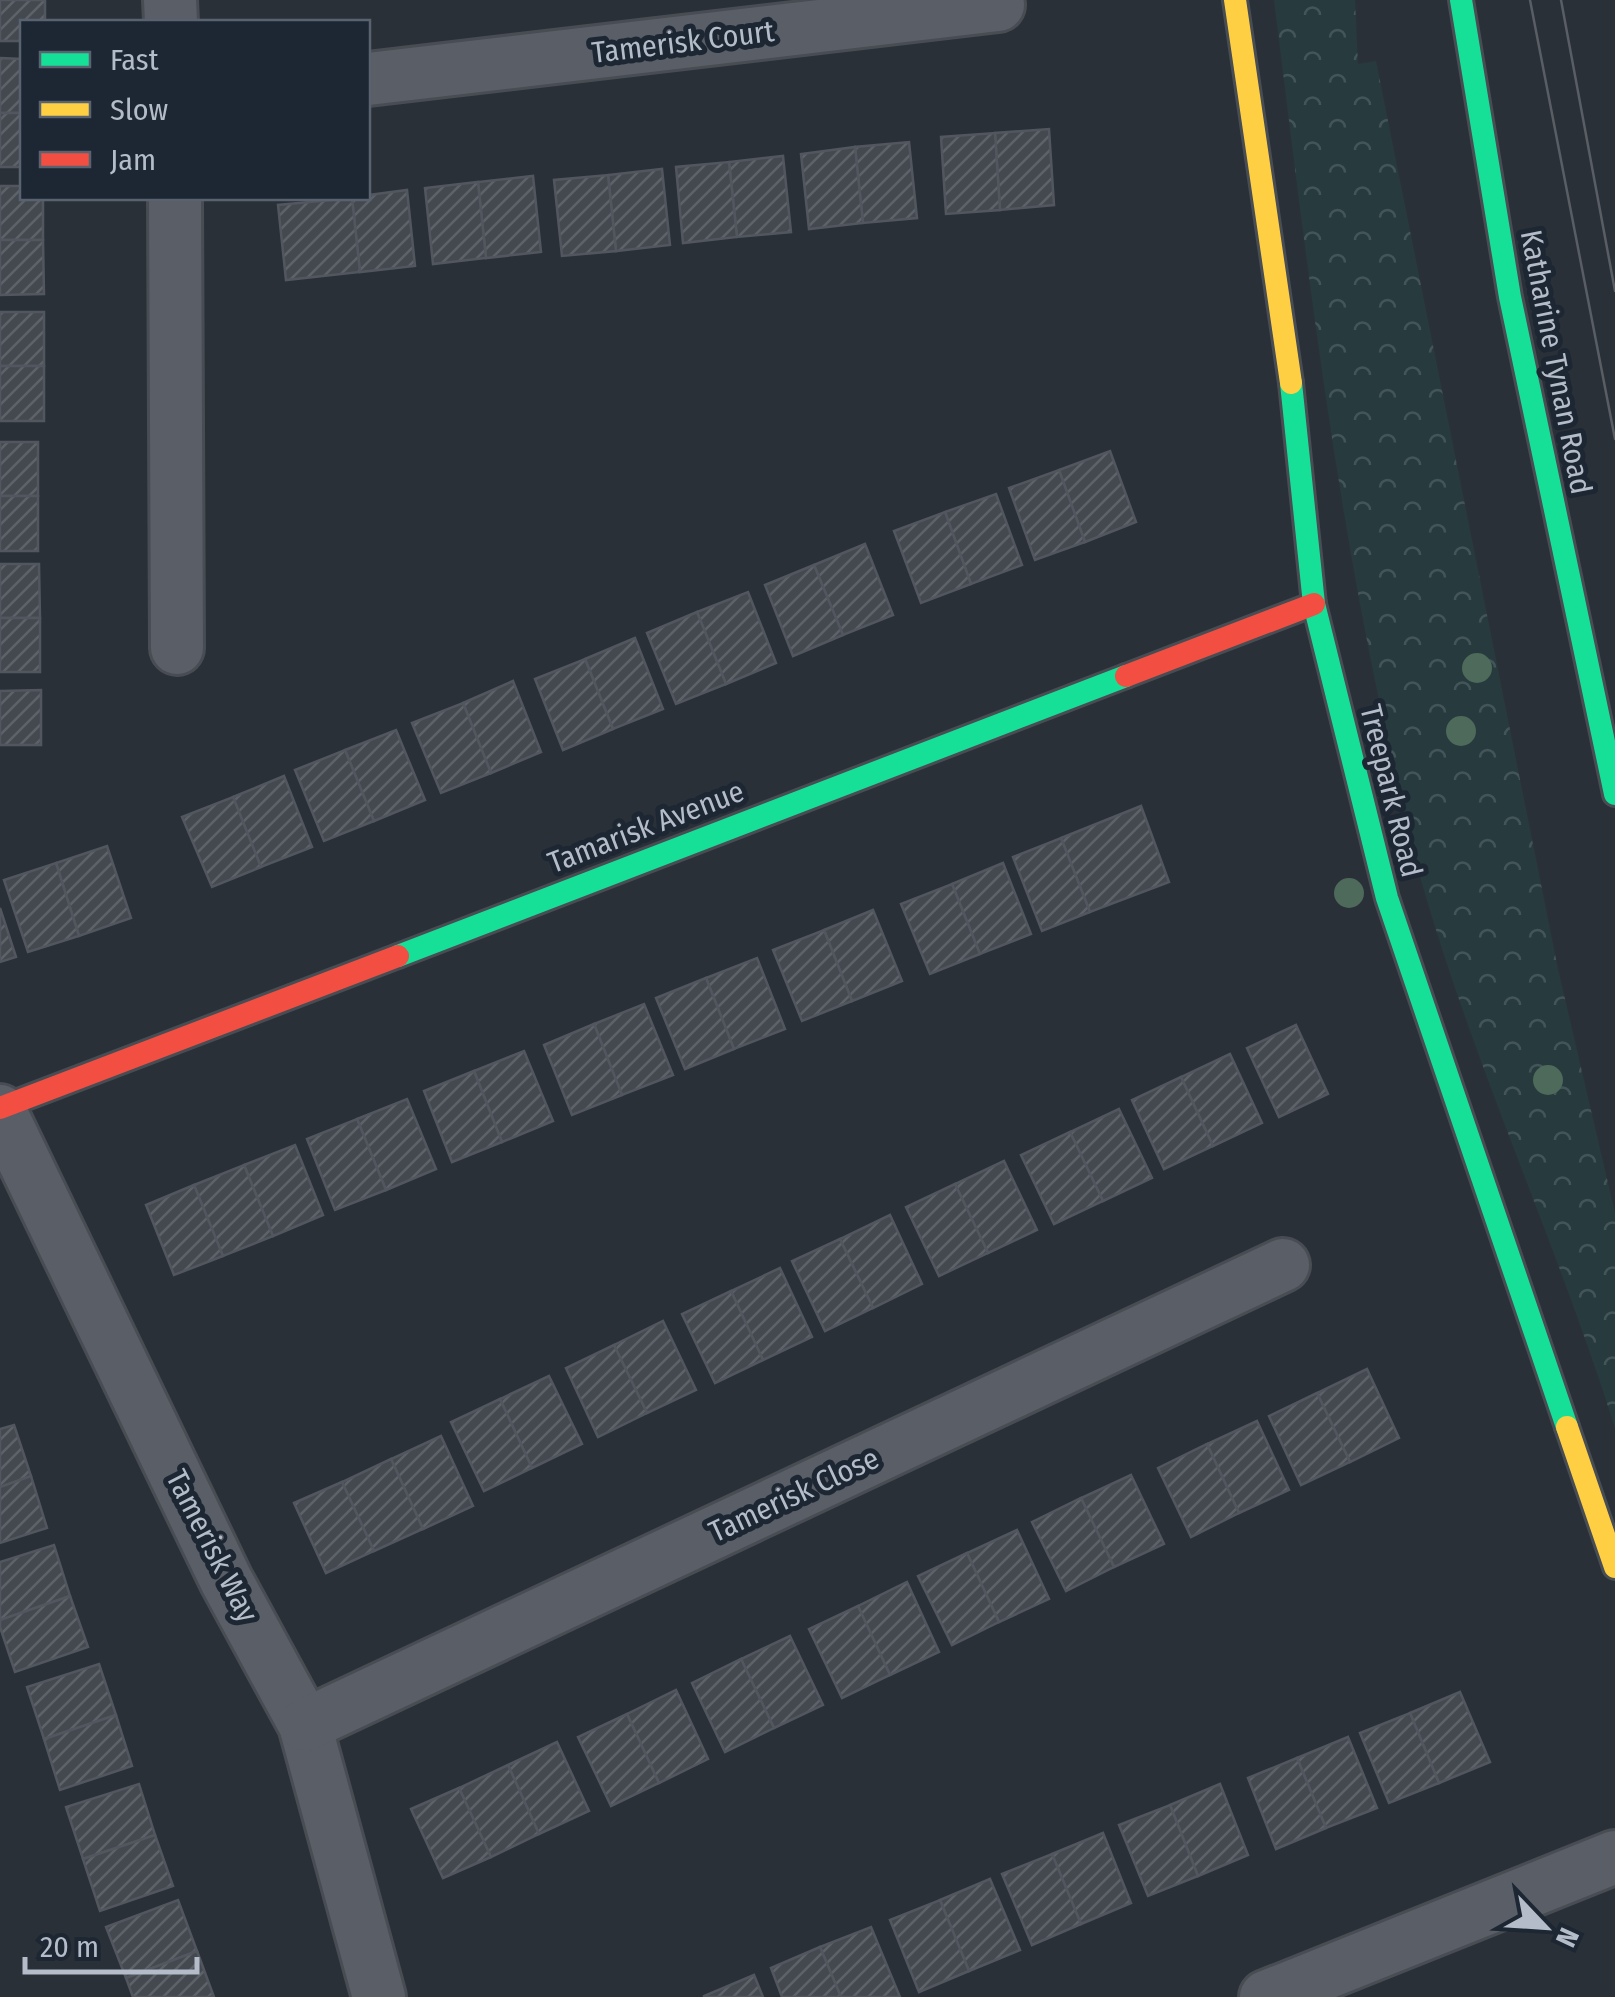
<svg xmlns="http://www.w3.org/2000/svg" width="1615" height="1997" viewBox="0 0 1615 1997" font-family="'Fira Sans Condensed',sans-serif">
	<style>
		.park { fill: url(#park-crowns) }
		.building { fill: url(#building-hatch); stroke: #52575f; stroke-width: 2.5 }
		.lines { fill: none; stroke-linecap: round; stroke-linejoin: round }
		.street-casing { stroke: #484c53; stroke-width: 58 }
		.fast-casing { stroke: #484c53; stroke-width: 28 }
		.slow-casing { stroke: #484c53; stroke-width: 28 }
		.jam-casing { stroke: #484c53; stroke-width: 28 }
		.street { stroke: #5a5e66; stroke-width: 52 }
		.fast { stroke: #16e098; stroke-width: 22 }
		.slow { stroke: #ffcf43; stroke-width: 22 }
		.jam { stroke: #f24e42; stroke-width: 22 }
		.tram { stroke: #595d64; stroke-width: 2.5 }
		.tree { fill: #4e6a5a }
		.labels { text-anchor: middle; stroke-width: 10; stroke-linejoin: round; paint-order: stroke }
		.street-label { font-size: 30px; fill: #b4bcc9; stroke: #1d2633 }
	</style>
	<defs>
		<pattern id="park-crowns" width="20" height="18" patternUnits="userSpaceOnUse" patternTransform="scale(2.5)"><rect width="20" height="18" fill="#273a3e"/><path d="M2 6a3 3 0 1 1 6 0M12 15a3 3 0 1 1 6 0" fill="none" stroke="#445559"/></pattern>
		<pattern id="building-hatch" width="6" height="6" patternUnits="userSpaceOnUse" patternTransform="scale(2.5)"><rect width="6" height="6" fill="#444950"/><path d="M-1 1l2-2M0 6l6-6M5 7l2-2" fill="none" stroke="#5d6168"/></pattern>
	</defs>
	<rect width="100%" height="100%" fill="#2a3038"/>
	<!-- park -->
	<path class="park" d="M1274,0H1355L1358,64L1376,61L1558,969L1615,1213V1428C1557,1243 1474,1066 1421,880C1403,819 1391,757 1378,695C1330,466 1303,233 1274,0Z"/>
	<!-- building -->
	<g class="building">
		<path d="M0,0H45V22H22V41H0Z"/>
		<path d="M0,58L22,59V113H0Z"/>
		<rect x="0" y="113" width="22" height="54"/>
		<path d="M1049,129L1054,205L1000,210L995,133Z"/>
		<path d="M995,133L1000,210L946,214L941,137Z"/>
		<path d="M909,142L917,218L863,223L855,147Z"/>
		<path d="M855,147L863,223L809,229L801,154Z"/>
		<path d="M783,156L791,232L737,237L729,162Z"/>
		<path d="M729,162L737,237L683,243L676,167Z"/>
		<path d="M662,169L670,245L616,251L608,175Z"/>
		<path d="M608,175L616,251L562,256L554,180Z"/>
		<path d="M533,176L541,252L486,258L478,182Z"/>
		<path d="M478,182L486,258L433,264L425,188Z"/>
		<path d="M0,186H22V198H43V240H0Z"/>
		<path d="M407,190L415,266L360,272L352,198H368V195Z"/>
		<path d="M352,198L360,272L286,280L278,205Z"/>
		<path d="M0,240H43L44,294L0,295Z"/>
		<rect x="0" y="312" width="44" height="54"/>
		<rect x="0" y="366" width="44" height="55"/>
		<rect x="0" y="442" width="38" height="54"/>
		<path d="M1110,451L1136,522L1085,542L1059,470Z"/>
		<path d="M1059,470L1085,542L1035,560L1009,488Z"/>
		<path d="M996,494L1022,565L971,584L945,512Z"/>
		<rect x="0" y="496" width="38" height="55"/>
		<path d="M945,512L971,584L921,603L894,531Z"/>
		<path d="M865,544L893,615L843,635L814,565Z"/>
		<path d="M0,564H39L40,618H0Z"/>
		<path d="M814,565L843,635L793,656L765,585Z"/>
		<path d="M748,592L776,663L726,684L697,612Z"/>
		<path d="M697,612L726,684L676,704L647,633Z"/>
		<rect x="0" y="618" width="40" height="54"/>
		<path d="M635,638L663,709L613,729L585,659Z"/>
		<path d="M585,659L613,729L563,750L535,679Z"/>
		<path d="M513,681L541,752L491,773L463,703Z"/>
		<path d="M41,690V745H0V691Z"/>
		<path d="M463,703L491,773L441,793L412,723Z"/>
		<path d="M396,730L425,800L374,821L345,750Z"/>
		<path d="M345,750L374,821L324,841L295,770Z"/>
		<path d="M284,776L312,847L261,867L233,797Z"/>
		<path d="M233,797L261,867L212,887L182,817Z"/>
		<path d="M1141,806L1169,882L1090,912L1061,838Z"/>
		<path d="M1061,838L1090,912L1042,931L1013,857Z"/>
		<path d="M107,846L131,918L79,936L56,863Z"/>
		<path d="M56,863L79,936L28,952L4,880Z"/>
		<path d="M1003,863L1031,934L980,954L952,884Z"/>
		<path d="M952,884L980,954L930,974L901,904Z"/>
		<path d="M0,908L16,957L0,962Z"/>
		<path d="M873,910L902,981L852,1001L824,930Z"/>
		<path d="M824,930L852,1001L802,1021L773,950Z"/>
		<path d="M757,958L785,1029L734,1049L706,978Z"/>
		<path d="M706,978L734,1049L685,1069L656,998Z"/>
		<path d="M644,1004L673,1075L622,1095L594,1024Z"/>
		<path d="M594,1024L622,1095L572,1115L544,1045Z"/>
		<path d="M1296,1025L1328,1094L1279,1117L1247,1048Z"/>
		<path d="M524,1051L553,1121L502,1142L474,1071Z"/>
		<path d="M1230,1054L1262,1123L1213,1146L1181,1077Z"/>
		<path d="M474,1071L502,1142L452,1162L424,1091Z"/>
		<path d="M1181,1077L1213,1146L1164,1169L1132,1100Z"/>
		<path d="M407,1099L436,1169L386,1190L357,1119Z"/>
		<path d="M1119,1109L1152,1178L1103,1201L1070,1132Z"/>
		<path d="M357,1119L386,1190L335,1210L307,1139Z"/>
		<path d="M1070,1132L1103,1201L1054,1224L1021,1155Z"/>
		<path d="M295,1145L323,1215L273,1236L244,1165Z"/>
		<path d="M1004,1161L1037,1230L988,1253L955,1184Z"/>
		<path d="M244,1165L273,1236L223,1256L194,1185Z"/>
		<path d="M955,1184L988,1253L939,1276L906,1207Z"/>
		<path d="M194,1185L223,1256L174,1275L146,1205Z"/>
		<path d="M890,1215L922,1284L873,1308L840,1239Z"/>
		<path d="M840,1239L873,1308L825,1331L792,1261Z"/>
		<path d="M780,1268L812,1337L763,1360L731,1291Z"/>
		<path d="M731,1291L763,1360L715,1383L682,1314Z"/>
		<path d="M663,1321L696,1390L647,1413L614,1345Z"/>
		<path d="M614,1345L647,1413L598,1437L566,1368Z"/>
		<path d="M1367,1369L1399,1438L1350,1462L1317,1393Z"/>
		<path d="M549,1376L582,1444L532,1468L500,1399Z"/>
		<path d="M1317,1393L1350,1462L1301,1485L1269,1416Z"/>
		<path d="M500,1399L532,1468L484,1491L451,1422Z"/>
		<path d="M1257,1421L1289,1490L1239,1513L1207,1444Z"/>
		<path d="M14,1425L31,1476L0,1487V1429Z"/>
		<path d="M441,1436L473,1506L423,1529L391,1459Z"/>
		<path d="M1207,1444L1239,1513L1191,1537L1158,1468Z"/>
		<path d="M391,1459L423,1529L374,1551L342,1482Z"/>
		<path d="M1131,1475L1164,1544L1114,1567L1081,1498Z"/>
		<path d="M31,1476L47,1528L0,1543V1487Z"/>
		<path d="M342,1482L374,1551L326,1573L294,1503Z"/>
		<path d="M1081,1498L1114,1567L1066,1591L1032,1522Z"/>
		<path d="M1017,1530L1049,1599L999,1622L967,1553Z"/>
		<path d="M54,1545L70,1596L0,1620V1562Z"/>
		<path d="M967,1553L999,1622L952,1645L918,1576Z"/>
		<path d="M907,1582L939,1652L890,1675L858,1606Z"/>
		<path d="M70,1596L88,1647L15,1672L0,1627V1620Z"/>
		<path d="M858,1606L890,1675L842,1698L809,1629Z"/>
		<path d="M790,1636L823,1705L774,1728L741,1659Z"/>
		<path d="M741,1659L774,1728L725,1752L692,1683Z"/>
		<path d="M99,1664L116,1715L44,1739L27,1687Z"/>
		<path d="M676,1690L708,1759L659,1783L627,1714Z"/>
		<path d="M1460,1692L1490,1762L1439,1783L1410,1713Z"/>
		<path d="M1410,1713L1439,1783L1389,1803L1360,1733Z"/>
		<path d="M627,1714L659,1783L611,1806L578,1737Z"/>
		<path d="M116,1715L132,1766L60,1790L44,1739Z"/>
		<path d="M1348,1737L1377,1808L1326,1828L1297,1758Z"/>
		<path d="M557,1742L589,1811L539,1834L508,1765Z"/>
		<path d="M1297,1758L1326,1828L1276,1849L1248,1778Z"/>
		<path d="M508,1765L539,1834L491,1857L459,1788Z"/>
		<path d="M139,1784L155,1835L83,1859L66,1807Z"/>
		<path d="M1220,1784L1248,1855L1198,1876L1170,1805Z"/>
		<path d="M459,1788L491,1857L443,1878L411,1809Z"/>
		<path d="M1170,1805L1198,1876L1148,1896L1119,1825Z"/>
		<path d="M1103,1833L1131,1903L1081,1924L1052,1854Z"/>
		<path d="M155,1835L173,1886L100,1911L83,1859Z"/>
		<path d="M1052,1854L1081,1924L1032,1945L1002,1874Z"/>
		<path d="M990,1879L1020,1950L969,1971L940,1900Z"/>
		<path d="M178,1900L197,1951L126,1978L106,1927Z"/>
		<path d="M940,1900L969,1971L919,1992L890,1920Z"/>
		<path d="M871,1927L900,1997H841L820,1947Z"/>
		<path d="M820,1947L841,1997H782L771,1968Z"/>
		<path d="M197,1951L214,1997H133L126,1978Z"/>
		<path d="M754,1975L763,1997H704V1996Z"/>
	</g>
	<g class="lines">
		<!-- street casing -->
		<g class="street-casing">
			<g id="street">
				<path d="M170,0L171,22"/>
				<path d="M368,79L998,5"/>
				<path d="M175,198L177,648"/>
				<path d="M0,1111L226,1580L305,1725L379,1997"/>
				<path d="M305,1725L1283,1265"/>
				<path d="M1266,1997L1615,1857"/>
			</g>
		</g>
		<!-- fast casing -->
		<g class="fast-casing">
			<g id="fast">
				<path d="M1461,0L1510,297L1615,794"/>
				<path d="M1291,383L1314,604L1387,898L1567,1427"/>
				<path d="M398,956L1126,676"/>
			</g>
		</g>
		<!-- slow casing -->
		<g class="slow-casing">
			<g id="slow">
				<path d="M1235,0L1291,383"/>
				<path d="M1567,1427L1615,1567"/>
			</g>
		</g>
		<!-- jam casing -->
		<g class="jam-casing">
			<g id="jam">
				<path d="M1126,676L1314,604"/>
				<path d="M0,1108L398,956"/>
			</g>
		</g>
		<!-- street -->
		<use href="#street" class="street"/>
		<!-- fast -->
		<use href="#fast" class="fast"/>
		<!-- slow -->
		<use href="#slow" class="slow"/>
		<!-- jam -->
		<use href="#jam" class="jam"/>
		<!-- tram -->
		<g class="tram">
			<path d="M1530,0L1615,439"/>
			<path d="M1561,0L1615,291"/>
		</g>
	</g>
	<!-- trees -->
	<g class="tree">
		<circle cx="1477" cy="668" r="15"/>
		<circle cx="1461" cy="731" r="15"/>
		<circle cx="1349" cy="893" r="15"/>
		<circle cx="1548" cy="1080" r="15"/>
	</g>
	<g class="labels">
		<!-- street labels -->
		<g class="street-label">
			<text transform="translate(683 42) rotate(-7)" y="10">Tamerisk Court</text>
			<text transform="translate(1556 362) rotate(79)" y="10">Katharine Tynan Road</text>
			<text transform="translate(1391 791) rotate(76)" y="10">Treepark Road</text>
			<text transform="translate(646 827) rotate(-21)" y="10">Tamarisk Avenue</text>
			<text transform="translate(794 1495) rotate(-25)" y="10">Tamerisk Close</text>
			<text transform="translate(212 1546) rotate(63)" y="10">Tamerisk Way</text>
		</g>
	</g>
	<!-- legend -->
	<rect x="20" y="20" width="350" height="180" fill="#1d2633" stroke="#59626f" stroke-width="2.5"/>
	<rect x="40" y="52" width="50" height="15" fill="#16e098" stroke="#59626f" stroke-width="2.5"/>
	<text x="110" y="70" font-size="30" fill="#b4bcc9">Fast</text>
	<rect x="40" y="102" width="50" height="15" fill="#ffcf43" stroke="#59626f" stroke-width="2.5"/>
	<text x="110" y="120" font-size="30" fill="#b4bcc9">Slow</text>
	<rect x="40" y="152" width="50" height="15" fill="#f24e42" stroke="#59626f" stroke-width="2.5"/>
	<text x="110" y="170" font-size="30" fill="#b4bcc9">Jam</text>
	<!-- north arrow -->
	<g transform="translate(1545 1927) rotate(115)" stroke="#1d2633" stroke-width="8" paint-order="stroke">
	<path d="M0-8L18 38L0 25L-18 38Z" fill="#b4bcc9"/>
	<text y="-15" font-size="28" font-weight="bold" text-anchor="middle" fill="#b4bcc9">N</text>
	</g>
	<!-- scale -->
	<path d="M25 1957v15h172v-15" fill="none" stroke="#b4bcc9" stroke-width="5"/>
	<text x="40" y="1957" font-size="30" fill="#b4bcc9" stroke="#1d2633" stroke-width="8" paint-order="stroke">20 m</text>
</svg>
